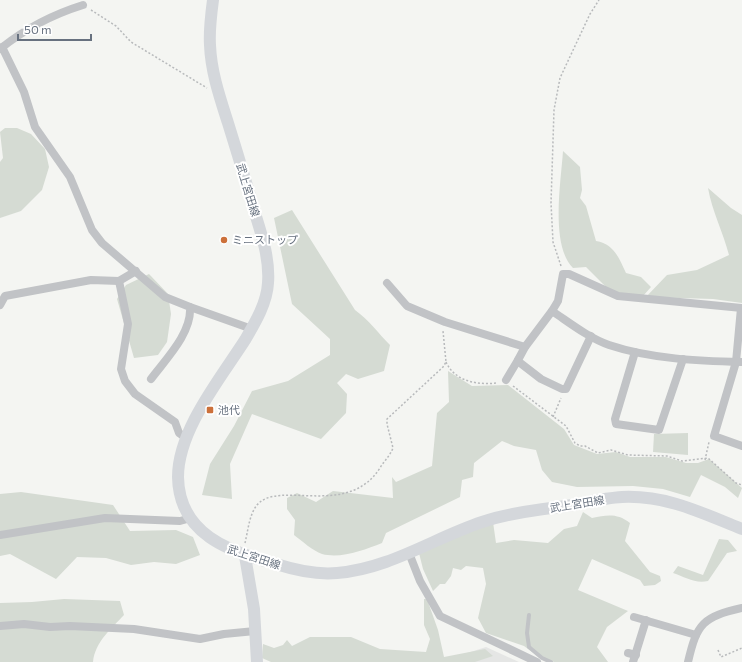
<svg xmlns="http://www.w3.org/2000/svg" width="742" height="662" viewBox="0 0 742 662" font-family="Commissioner,'Noto Sans JP',sans-serif">
	<style>
		.built { fill: #e5e6e5 }
		.green { fill: #d5dbd3 }
		.lines { fill: none; stroke-linecap: round; stroke-linejoin: round }
		.path { stroke: #b8babc; stroke-width: 1.5; stroke-dasharray: 2 2; stroke-linecap: butt }
		.lane { stroke: #c1c3c6; stroke-width: 4 }
		.street { stroke: #c1c3c6; stroke-width: 8 }
		.secondary { stroke: #d4d7db; stroke-width: 12 }
		.poi-dot { fill: #cc703a; stroke: #fff; stroke-width: 1.5 }
		.labels { text-anchor: middle; stroke-width: 4; stroke-linejoin: round; paint-order: stroke }
		.street-label { font-size: 11px; fill: #67717f; stroke: #fff }
		.poi-label { font-size: 11px; fill: #67717f; stroke: #fff; text-anchor: start }
	</style>
	<rect width="100%" height="100%" fill="#f4f5f2"/>
	<!-- built -->
	<path class="built" d="M486,647L519,662H435L458,656Z"/>
	<!-- green -->
	<g class="green">
		<path d="M5,128H17L31,134L45,149L49,167L42,190L21,211L0,218V162L3,158L0,132Z"/>
		<path d="M563,151L580,167L582,190L580,198L586,206L596,241C614,244 619,258 626,273L641,277L651,287L643,296L623,295L608,289L586,267L573,268C550,245 561,182 563,151Z"/>
		<path d="M708,188L731,208L742,215V303L713,299L646,297L667,275L697,270L729,255C723,232 712,211 708,188Z"/>
		<path d="M292,210L355,310C369,320 378,333 390,345L384,371L358,379L346,374L337,383L347,394L346,413L321,439L252,414L230,464L232,499L202,495L210,464L234,426L252,391L288,381L330,355V339L292,304L274,218Z"/>
		<path d="M149,274L168,294L171,314L167,342L158,355L134,358L117,299L126,285Z"/>
		<path d="M448,371L472,386L508,385L564,429L574,445L597,454L616,452L630,457H666L686,463H698L709,459L742,488L738,498L725,487L701,475L690,497L663,489L633,486L577,487L552,482L542,470L536,450L514,446L502,441L474,463L473,477L462,480L460,497L386,533L382,543C364,550 341,559 322,554C313,551 302,541 294,535L295,520L287,509V498L297,493L316,502L333,491L393,498L392,477L396,482L432,466L437,413L449,402Z"/>
		<path d="M688,433V455L653,452L654,434Z"/>
		<path d="M21,492L113,505L130,531L176,530L193,537L200,555L176,564L154,562L131,565L106,558L77,557L56,579L10,554L0,556V494Z"/>
		<path d="M583,512L592,518C607,515 617,513 630,523L625,541L650,572L660,576L661,581L655,585L644,586L640,580L592,559L578,590L628,611L607,627L597,647L608,662H554L539,657L524,646L486,633L478,618L486,584L483,568L466,566L461,570L453,568L451,576L445,584H440L433,591L423,569L419,553L493,522L496,543L514,540L548,543L564,529L577,526Z"/>
		<path d="M719,539L728,540L737,551L727,553L708,581C695,584 685,577 673,573L678,566L703,575Z"/>
		<path d="M64,599L120,601L124,615C111,629 95,642 93,662H0V603L32,602Z"/>
		<path d="M424,599H427L438,630L444,657L485,649L493,656L475,662H271L262,658L263,644L274,648L283,645L287,640L292,646L310,637H351L380,649L426,652L430,639L424,625Z"/>
	</g>
	<g class="lines">
		<!-- path -->
		<g class="path">
			<path d="M91,10L116,26L131,42L207,88"/>
			<path d="M561,266L553,242L551,203L554,110L560,78L590,14L599,0"/>
			<path d="M446,362C455,382 478,385 497,383"/>
			<path d="M513,386L566,426L575,443L580,446H585L598,453L611,450L628,455L667,456L682,461L708,458L736,483L742,485"/>
			<path d="M553,417L561,398"/>
			<path d="M705,460L709,442"/>
			<path d="M245,543C248,531 249,515 257,505C279,479 347,519 380,468C384,461 390,456 393,448L387,424V419L443,367L446,362L443,331"/>
			<path d="M718,650L721,657L742,648"/>
		</g>
		<!-- lane -->
		<path class="lane" d="M529,615L527,633L529,647L542,658L551,662"/>
		<!-- street -->
		<g class="street">
			<path d="M2,47L24,92L35,127L70,177L92,230L102,243L165,297L190,307C192,333 166,359 151,379"/>
			<path d="M0,49C26,28 51,15 83,5"/>
			<path d="M119,281L128,324L121,369L125,381L135,394L175,422L179,433L186,438"/>
			<path d="M387,283L407,306L445,322L525,347"/>
			<path d="M0,305L5,296L91,280L119,281L136,271"/>
			<path d="M190,307L252,329"/>
			<path d="M741,308L736,362L714,436L742,446"/>
			<path d="M742,308L618,296L569,274H563L558,301L552,311C570,323 589,338 609,345C651,359 699,361 742,362"/>
			<path d="M552,311L525,347L518,360L519,362L541,379L562,389H566L591,336"/>
			<path d="M635,352L615,419L616,424L659,430L683,359"/>
			<path d="M506,380L518,360"/>
			<path d="M0,535L105,518L180,521L191,518"/>
			<path d="M409,553L420,581L440,616L537,662"/>
			<path d="M634,617L696,635"/>
			<path d="M0,626L24,624L50,627L70,626L134,629L200,639L224,634L255,631"/>
			<path d="M628,653L636,655"/>
			<path d="M633,662L646,620"/>
			<path d="M688,662C697,623 703,617 742,608"/>
		</g>
		<!-- secondary -->
		<g class="secondary">
			<path d="M213,0C211,15 209,30 210,45C211,72 220,98 228,123C237,152 246,181 254,210C261,233 270,258 268,283C267,303 255,323 245,340C220,379 178,430 178,477C179,534 229,552 276,564C295,570 317,575 337,573C389,569 434,538 482,522C509,513 538,510 566,506C584,503 604,498 622,497C667,495 702,513 742,529"/>
			<path d="M245,556L254,609L257,662"/>
		</g>
	</g>
	<!-- markers -->
	<g class="poi-dot">
		<circle cx="224" cy="240" r="4"/>
		<rect x="206" y="406" width="8" height="8" rx="2"/>
	</g>
	<g class="labels">
		<!-- street labels -->
		<g class="street-label">
			<text transform="translate(248 190) rotate(73)" y="4">武上宮田線</text>
			<text transform="translate(577 504) rotate(-9)" y="4">武上宮田線</text>
			<text transform="translate(254 557) rotate(18)" y="4">武上宮田線</text>
		</g>
		<!-- poi labels -->
		<g class="poi-label">
			<text x="232" y="244">ミニストップ</text>
			<text x="218" y="414">池代</text>
		</g>
	</g>
	<!-- scale -->
	<path d="M18 34v6h73v-6" fill="none" stroke="#67717f" stroke-width="2"/>
	<text x="24" y="34" font-size="12" fill="#67717f" stroke="#ffffff" stroke-width="3" paint-order="stroke">50 m</text>
</svg>
